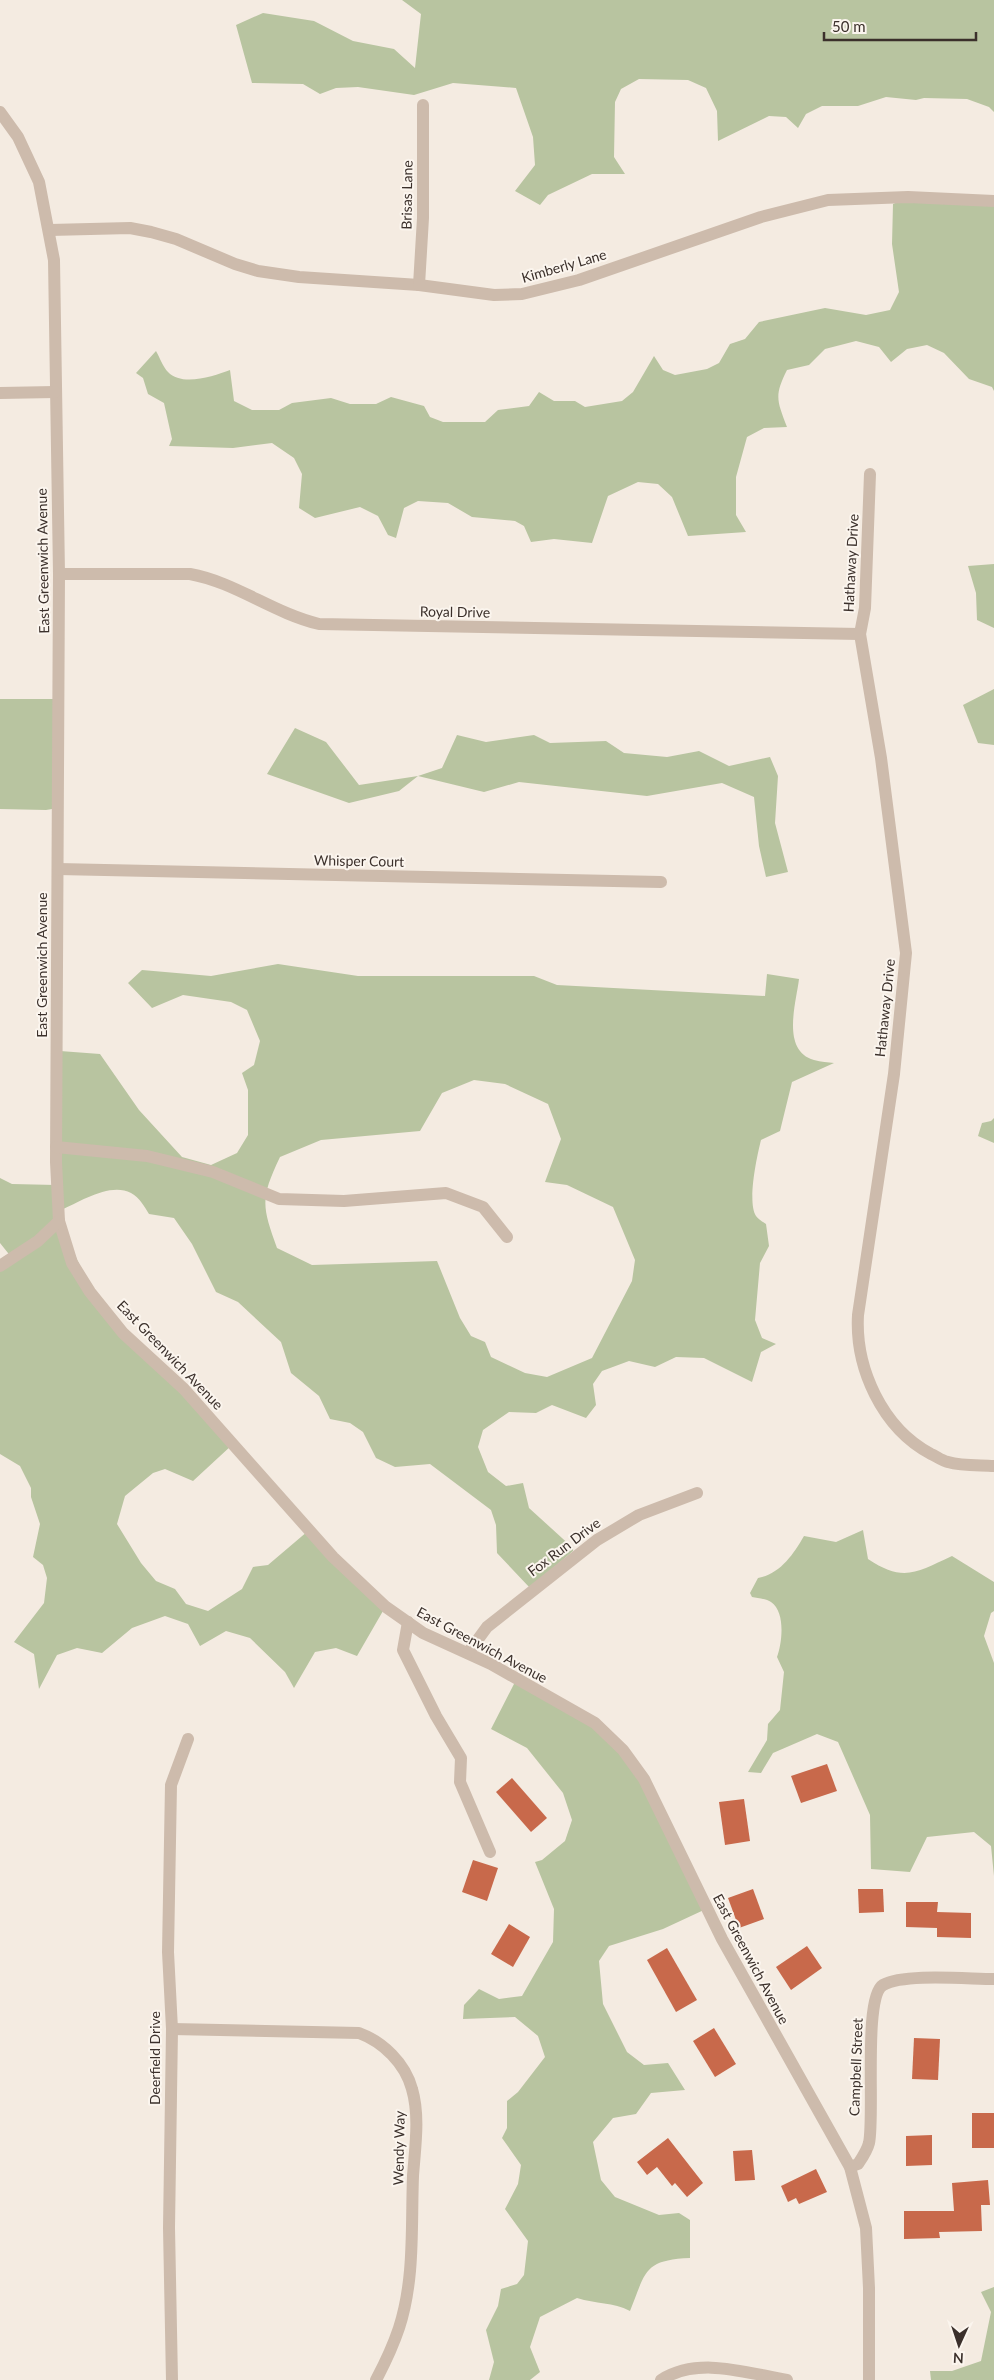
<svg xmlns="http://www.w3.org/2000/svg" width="994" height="2380" viewBox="0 0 994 2380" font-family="Lato,sans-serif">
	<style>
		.green { fill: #b8c4a0; fill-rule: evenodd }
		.building { fill: #c8694b }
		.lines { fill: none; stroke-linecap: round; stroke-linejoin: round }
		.minor { stroke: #cdbbac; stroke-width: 12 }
		.labels { text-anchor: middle; stroke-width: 4; stroke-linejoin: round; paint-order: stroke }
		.street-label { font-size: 14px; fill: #3b302b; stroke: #fbf5ee }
	</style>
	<rect width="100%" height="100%" fill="#f4ebe1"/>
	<!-- green -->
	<g class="green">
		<path d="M402,0H994V112L989,107L967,99L924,98L916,100L886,97L858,106H822L806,114L798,128L786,117L769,116L718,141L717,111L706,88L688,80L639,79L621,89L615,102L614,157L625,174H592L548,195L540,205L515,191L535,165L533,137L516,88L453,83L414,95L358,87L336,88L320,94L303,84L252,83L236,25L263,13L314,21L353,41L394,49L415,68L421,14Z"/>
		<path d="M900,201L994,206V391L992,387L969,379L944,353L927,345L907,349L891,362L879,347L856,341L825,349L809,365L787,370C774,396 777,400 787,427L764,428L747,437L736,477V515L746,532L688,536L672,497L658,484L638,482L608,496L592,543L554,539L531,542L524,526L515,521L472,517L448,503L418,501L404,508L396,538L388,535L378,516L360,507L315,518L299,508L302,474L294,458L272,443L233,448L169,446L172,439L164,403L148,394L143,378L136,373L156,351C160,358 163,367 168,372C182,387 214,376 230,370L234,401L252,410H279L292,403L331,398L350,404H376L391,397L424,406L430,417L443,422H485L498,410L529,406L539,392L554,401H575L585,407L622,401L633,392L654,356L663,370L675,375L707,369L719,363L730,344L745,339L759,322L825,308L866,315L890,310L899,292L892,244L893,204Z"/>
		<path d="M994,564V628L977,620L976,593L968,566Z"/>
		<path d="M994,689V745L978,743L963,705Z"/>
		<path d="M0,699H59L58,808L46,810L0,809Z"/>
		<path d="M295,728L326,742L359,785L418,776L442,768L457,735L486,742L534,735L550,743L606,741L624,753L667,757L699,751L729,766L770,757L778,776L775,823L788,872L766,877L759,846L754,797L722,783L647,796L519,782L484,792L418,776L399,791L349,803L267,774Z"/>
		<path d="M278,964L358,976H534L557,985L765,996L767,974L799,979C796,1004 781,1050 814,1060C821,1062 828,1062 834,1063L792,1082L780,1131L761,1140C757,1156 747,1202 756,1216C758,1219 763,1222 766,1224L769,1246L760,1263L755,1320L762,1338L776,1344L761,1352L752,1382L704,1358L676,1357L655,1367L629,1361L602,1371L593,1384L596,1405L586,1418L552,1405L536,1413L509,1412L483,1430L478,1447L488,1472L506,1486L523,1483L529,1508L573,1548V1551L530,1588L497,1553L496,1525L491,1510L430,1464L395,1467L376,1458L363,1432L350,1423L330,1419L319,1396L291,1373L281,1342L238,1302L216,1292L192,1244L174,1218L149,1214C144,1206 140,1198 131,1193C110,1182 80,1202 61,1210L60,1223L96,1300L232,1445L193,1481L165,1469L153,1473L125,1496L117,1524L141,1563L156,1581L175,1589L186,1604L208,1611L242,1589L253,1567L268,1565L308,1531L387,1604L357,1656L336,1648L315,1652L294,1688L285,1672L250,1638L226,1631L200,1646L188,1624L165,1616L132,1628L102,1653L77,1648L57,1655L39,1689L34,1654L14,1642L44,1603L47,1578L43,1565L33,1557L40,1524L31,1497V1488L20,1466L0,1454V1267L12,1258L0,1243V1178L12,1184L56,1185L60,1051L100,1054L139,1110L182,1157L211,1165L237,1153L248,1135V1090L242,1073L254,1065L260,1041L247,1010L231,1002L183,995L152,1008L128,983L142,970L211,976ZM474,1080L505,1084L548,1104L561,1139L545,1182L567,1185L613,1207L635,1260L632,1281L592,1358L547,1377L525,1373L491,1357L485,1342L471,1336L460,1318L437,1261L312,1265L277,1248C262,1206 260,1199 280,1157L321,1140L420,1131L442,1093Z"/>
		<path d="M994,1118V1143L978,1136L982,1123L991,1121Z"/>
		<path d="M863,1530L868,1559C904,1583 917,1572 952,1556L994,1582V1611L991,1613L984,1636L994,1663V1876L991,1846L974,1832L927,1837L910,1872L871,1869L870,1815L838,1742L817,1734L773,1753L761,1773L748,1772L767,1740L768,1724L780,1710L784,1672L777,1657C782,1644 786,1612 771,1602C767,1599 758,1598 752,1597L750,1593L758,1578C780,1574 793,1555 804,1536L836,1542Z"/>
		<path d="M515,1682L596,1724L624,1750L706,1909L663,1929L609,1946L599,1961L603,2004L627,2052L644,2065L668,2063L685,2090L651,2093L636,2114L613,2118L593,2142L601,2180L615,2197L659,2215L679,2213L690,2220V2258C643,2260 646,2272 630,2311C613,2302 596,2304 577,2298L540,2317L530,2347L540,2372L530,2380H489L494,2362L486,2330L498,2306L501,2289L517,2284L524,2275L528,2241L505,2209L518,2184L521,2165L502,2138L507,2128V2101L518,2092L545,2057L538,2036L515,2017L463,2019L464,2005L479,1989L499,1999L522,1996L553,1942L554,1909L535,1862L542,1860L565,1841L572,1820L563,1793L527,1748L491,1729Z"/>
		<path d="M994,2287V2380H931L930,2371H952L981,2361L991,2312L981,2292Z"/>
	</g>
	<!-- building -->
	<g class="building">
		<path d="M827,1764L837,1791L801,1803L791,1776Z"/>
		<path d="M512,1778L547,1818L531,1832L496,1792Z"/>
		<path d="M744,1799L750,1841L725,1845L719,1802Z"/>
		<path d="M473,1860L498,1868L487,1901L462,1892Z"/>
		<path d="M753,1889L764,1919L739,1928L728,1898Z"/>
		<path d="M858,1889H883L884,1912L859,1913Z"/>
		<path d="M906,1902H938L937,1912L971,1913V1938L937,1937V1928L906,1927Z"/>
		<path d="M509,1924L530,1937L513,1967L491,1954Z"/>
		<path d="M807,1946L822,1968L791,1990L776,1967Z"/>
		<path d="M667,1948L697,2000L676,2012L647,1960Z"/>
		<path d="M714,2028L736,2064L715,2077L693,2041Z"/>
		<path d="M914,2038L940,2039L938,2080L912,2079Z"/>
		<rect x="972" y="2113" width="22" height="35"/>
		<path d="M932,2135V2165L906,2166V2136Z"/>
		<path d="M668,2138L703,2183L687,2197L675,2183L672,2186L657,2167L647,2175L637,2162Z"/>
		<path d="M752,2150L755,2180L735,2181L733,2151Z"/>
		<path d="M816,2169L827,2192L799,2204L796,2198L788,2202L781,2186Z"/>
		<path d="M988,2180L990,2205H981L982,2231L939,2232L940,2238L904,2239V2211H954L952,2183Z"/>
	</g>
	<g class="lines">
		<!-- minor -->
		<g class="minor">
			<path d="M0,112L18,137L39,182L54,260L59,574L56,1162L59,1221L72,1263L90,1292L123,1333L184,1389L333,1557L386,1607L423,1633L491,1664L595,1723L623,1750L644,1779L722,1939L850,2167L866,2228L869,2288V2380"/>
			<path d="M50,230L130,228L151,232L176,239L235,264L258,271L299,277L419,285L494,295L522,294L579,280L761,217L828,200L908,197L994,201"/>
			<path d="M419,285L423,218V105"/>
			<path d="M0,393L55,392"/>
			<path d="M870,474L865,608L860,634L881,758L906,953L894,1074L858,1315C855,1368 882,1428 931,1454C936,1456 942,1461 948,1462C962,1466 979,1465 994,1466"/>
			<path d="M59,574H190C235,582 273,613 319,624L860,634"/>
			<path d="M58,869L661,882"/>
			<path d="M56,1147L147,1156L213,1172L279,1199L344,1201L446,1193L483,1207L507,1237"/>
			<path d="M0,1266L38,1241L59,1221"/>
			<path d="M408,1622L403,1650L436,1716L461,1758L460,1782L490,1852"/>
			<path d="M468,1653L487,1627L597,1540L639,1515L697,1493"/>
			<path d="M172,2029L359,2033C383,2042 405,2063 412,2089C420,2116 415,2148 413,2176C411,2226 415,2279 399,2328C393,2346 385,2363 376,2380"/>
			<path d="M850,2167L858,2164C862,2158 867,2151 869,2143C875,2116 863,1997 883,1985C904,1973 968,1979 994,1979"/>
			<path d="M172,2380L169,2228L172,2029L168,1952L171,1785L188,1739"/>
			<path d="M661,2380C699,2356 746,2373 787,2380"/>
		</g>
	</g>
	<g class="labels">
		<!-- street labels -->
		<g class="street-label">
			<text transform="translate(407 195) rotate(-89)" y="5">Brisas Lane</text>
			<text transform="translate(564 266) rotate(-16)" y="5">Kimberly Lane</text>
			<text transform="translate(43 561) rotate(-91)" y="5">East Greenwich Avenue</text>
			<text transform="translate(851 563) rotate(-87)" y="5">Hathaway Drive</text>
			<text transform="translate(455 612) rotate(1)" y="5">Royal Drive</text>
			<text transform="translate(359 861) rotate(1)" y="5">Whisper Court</text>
			<text transform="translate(42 965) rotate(-90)" y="5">East Greenwich Avenue</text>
			<text transform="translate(885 1008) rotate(-84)" y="5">Hathaway Drive</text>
			<text transform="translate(170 1355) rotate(46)" y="5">East Greenwich Avenue</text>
			<text transform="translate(564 1547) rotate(-37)" y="5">Fox Run Drive</text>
			<text transform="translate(482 1645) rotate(28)" y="5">East Greenwich Avenue</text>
			<text transform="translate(751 1959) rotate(62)" y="5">East Greenwich Avenue</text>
			<text transform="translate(155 2058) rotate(-90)" y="5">Deerfield Drive</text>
			<text transform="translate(856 2067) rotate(-88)" y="5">Campbell Street</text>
			<text transform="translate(399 2148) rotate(-89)" y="5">Wendy Way</text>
		</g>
	</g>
	<!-- north arrow -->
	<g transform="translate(959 2345) rotate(183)" stroke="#fbf5ee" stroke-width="4" paint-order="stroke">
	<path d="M0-4L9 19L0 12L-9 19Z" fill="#3b302b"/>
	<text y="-8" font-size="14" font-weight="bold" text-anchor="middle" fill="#3b302b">N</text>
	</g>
	<!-- scale -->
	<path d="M824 32v8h152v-8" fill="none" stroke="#3b302b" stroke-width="2.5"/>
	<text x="832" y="32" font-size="15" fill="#3b302b" stroke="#fbf5ee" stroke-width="4" paint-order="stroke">50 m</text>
</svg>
